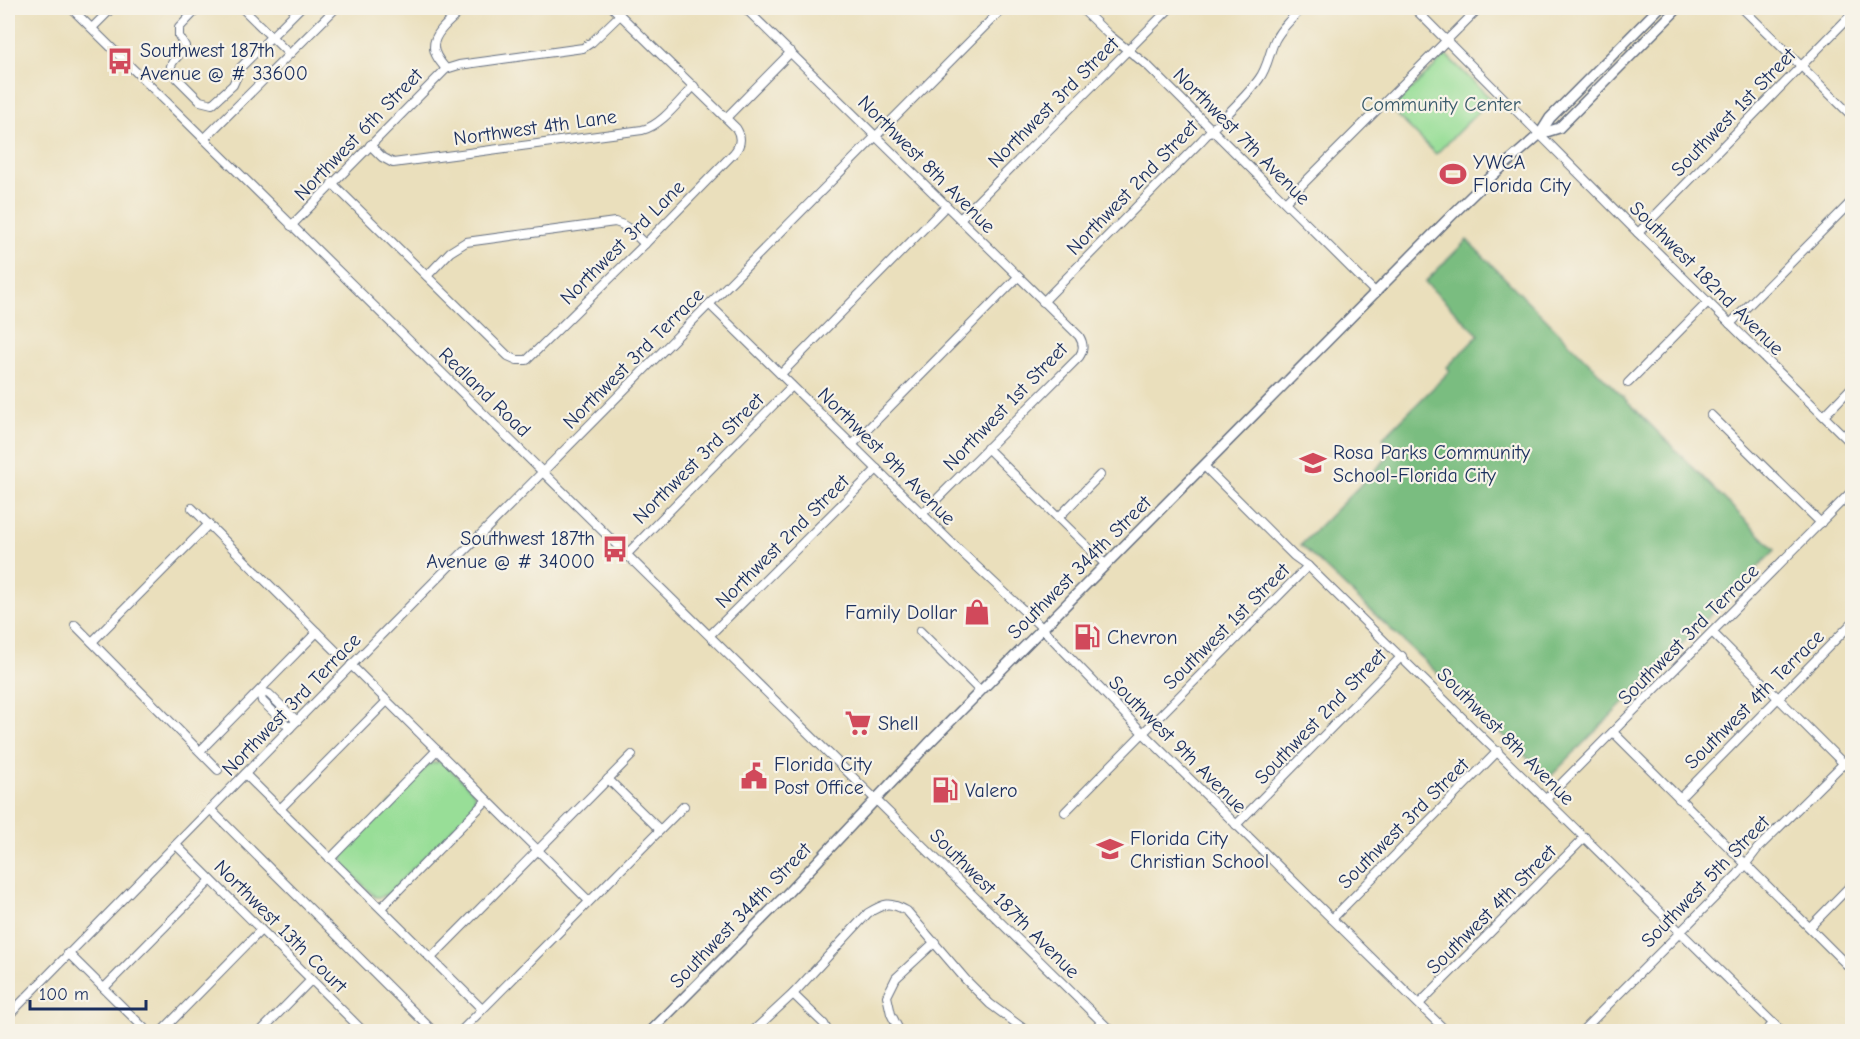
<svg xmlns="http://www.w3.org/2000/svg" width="1860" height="1039" viewBox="0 0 1860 1039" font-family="'Comic Neue',sans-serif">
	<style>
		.green { fill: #98de97; stroke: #5a867a; stroke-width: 1.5 }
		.forest { fill: #7abd80; stroke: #4a766f; stroke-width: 1.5 }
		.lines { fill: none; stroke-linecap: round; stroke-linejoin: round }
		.minor-casing { stroke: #636d7f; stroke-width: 10 }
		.major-casing { stroke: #636d7f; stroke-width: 12 }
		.minor { stroke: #fff; stroke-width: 8 }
		.major { stroke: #fff; stroke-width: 9 }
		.labels { text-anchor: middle; stroke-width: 4.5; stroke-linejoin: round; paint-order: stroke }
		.poi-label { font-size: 20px; fill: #1b2f5e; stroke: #f7f3e8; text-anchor: start }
		.street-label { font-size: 20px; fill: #1b2f5e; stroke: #f7f3e8 }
		.park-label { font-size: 20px; fill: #3a5b6c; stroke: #f7f3e8 }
	</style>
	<rect width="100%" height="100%" fill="#f7f3e8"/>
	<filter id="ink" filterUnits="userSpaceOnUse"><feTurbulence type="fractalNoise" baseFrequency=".0167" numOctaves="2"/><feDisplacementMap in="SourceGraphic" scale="12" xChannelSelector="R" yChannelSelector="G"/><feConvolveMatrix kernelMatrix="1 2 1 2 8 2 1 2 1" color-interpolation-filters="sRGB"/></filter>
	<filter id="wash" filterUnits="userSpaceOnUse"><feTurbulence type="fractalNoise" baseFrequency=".008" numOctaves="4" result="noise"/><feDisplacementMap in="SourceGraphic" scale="24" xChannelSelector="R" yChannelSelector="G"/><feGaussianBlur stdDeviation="1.35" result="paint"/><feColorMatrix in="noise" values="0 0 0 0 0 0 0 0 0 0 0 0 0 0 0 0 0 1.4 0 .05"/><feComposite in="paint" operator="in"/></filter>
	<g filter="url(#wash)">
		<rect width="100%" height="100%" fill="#eadfbc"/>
		<!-- green -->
		<g class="green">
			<path d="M1445,56L1448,57L1491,99L1436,154L1391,109Z"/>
			<path d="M438,762L444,763L473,791C477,797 476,802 473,808L388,894L381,897H375L344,866L342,856L344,851L429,764Z"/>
		</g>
		<!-- forest -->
		<path class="forest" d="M1467,240L1775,550L1549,778L1301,545L1395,450L1383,438L1450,371L1447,367L1479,335L1425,282Z"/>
	</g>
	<g filter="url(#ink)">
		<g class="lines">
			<!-- minor casing -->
			<g class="minor-casing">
				<g id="minor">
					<path d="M71,8L1112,1032"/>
					<path d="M198,8L179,28V36L185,46C181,56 168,61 171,72L200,101L212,104L233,85L241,67L300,8"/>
					<path d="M242,8L289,54"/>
					<path d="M745,8L1079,336C1084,344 1084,350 1079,357L922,514"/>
					<path d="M1081,8L1109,35L1149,67L1376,293"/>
					<path d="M1414,8L1638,233L1852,444"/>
					<path d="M1742,8L1852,116"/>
					<path d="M92,28L112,8"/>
					<path d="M446,69C441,63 434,55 434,47C433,32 455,17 464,8"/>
					<path d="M726,118L791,52"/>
					<path d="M204,139L336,8"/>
					<path d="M370,145L382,157L393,163L642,130C661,126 680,100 694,86"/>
					<path d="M332,183L508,356L517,360H527L645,244L734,153C741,145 742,137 736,128L613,8"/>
					<path d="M1285,202L1479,8"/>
					<path d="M960,219L1170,8"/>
					<path d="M291,226L446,69L459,65L583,48L592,42L620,15"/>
					<path d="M1638,233L1852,14"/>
					<path d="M427,276L450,252L466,242L615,222C628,225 635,235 645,244"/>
					<path d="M1043,302L1201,141C1220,120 1243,101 1259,79C1268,67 1269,53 1275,40C1282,27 1293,17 1303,8"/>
					<path d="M709,304L956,547L1037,623L1143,733L1447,1032"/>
					<path d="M1730,324L1852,201"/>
					<path d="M781,374L946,206"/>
					<path d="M1628,383L1708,302"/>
					<path d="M1711,415L1821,523"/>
					<path d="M1824,416L1852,387"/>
					<path d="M852,445L1018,277"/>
					<path d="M987,448L1106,565"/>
					<path d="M1204,466L1294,556L1308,566L1782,1032"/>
					<path d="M192,508L339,654"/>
					<path d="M1058,518L1100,475"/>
					<path d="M627,554L792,386"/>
					<path d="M75,625L218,770"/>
					<path d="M920,631L980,691"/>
					<path d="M1713,633L1852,772"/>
					<path d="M710,635L877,469"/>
					<path d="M92,642L209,524"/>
					<path d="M351,665L589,901"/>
					<path d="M290,728L262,701L260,691L269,694L297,721"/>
					<path d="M1613,732L1852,970"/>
					<path d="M200,751L317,632"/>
					<path d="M245,774L482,1009"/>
					<path d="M608,779L660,830"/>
					<path d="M1546,799L1852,491"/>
					<path d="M1679,799L1852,623"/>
					<path d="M210,809L434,1032"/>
					<path d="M280,809L387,701"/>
					<path d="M1065,812L1308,566"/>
					<path d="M1236,825L1402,656"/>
					<path d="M176,845L364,1032"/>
					<path d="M330,859L437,750"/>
					<path d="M381,908L487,800"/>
					<path d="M1332,919L1498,751"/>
					<path d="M1810,927L1852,884"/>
					<path d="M68,953L148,1032"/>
					<path d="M431,958L632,755"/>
					<path d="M104,988L211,880"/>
					<path d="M793,994L824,1024L828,1032"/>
					<path d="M1419,1004L1585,837"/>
					<path d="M8,1016L379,637L1003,8"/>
					<path d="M161,1032L261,930"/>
					<path d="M260,1032L311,980"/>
					<path d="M460,1032L684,806"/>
					<path d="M752,1032L793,994L868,913C885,903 889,901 907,911L966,980L990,1004L1028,1032"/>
					<path d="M900,1032L891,1014L887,996L896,978L935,942"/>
					<path d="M1581,1032L1738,874L1758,848L1852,755"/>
					<path d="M1765,1032L1774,1023"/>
				</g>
			</g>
			<!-- major casing -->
			<g class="major-casing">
				<g id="major">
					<path d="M1540,134L1559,128L1678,8"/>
					<path d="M650,1032L781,900L928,744L1451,216L1493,175L1540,134L1550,118L1659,8"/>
				</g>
			</g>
			<!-- minor -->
			<use href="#minor" class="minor"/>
			<!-- major -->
			<use href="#major" class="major"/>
		</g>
	</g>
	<!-- icons -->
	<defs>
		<g id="bus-bare" transform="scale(2.07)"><path d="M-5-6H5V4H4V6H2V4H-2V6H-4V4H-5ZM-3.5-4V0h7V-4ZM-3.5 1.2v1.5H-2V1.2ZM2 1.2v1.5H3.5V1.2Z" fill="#d1495b" stroke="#f7f3e8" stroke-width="2.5" paint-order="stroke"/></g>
		<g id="stadium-bare" transform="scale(2.07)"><path d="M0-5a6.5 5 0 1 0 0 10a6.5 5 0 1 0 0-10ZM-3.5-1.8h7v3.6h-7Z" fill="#d1495b" stroke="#f7f3e8" stroke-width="2.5" paint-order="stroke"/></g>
		<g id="school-bare" transform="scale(2.07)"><path d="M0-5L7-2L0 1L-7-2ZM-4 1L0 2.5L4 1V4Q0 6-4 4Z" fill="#d1495b" stroke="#f7f3e8" stroke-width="2.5" paint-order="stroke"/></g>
		<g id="shop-bare" transform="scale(2.07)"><path d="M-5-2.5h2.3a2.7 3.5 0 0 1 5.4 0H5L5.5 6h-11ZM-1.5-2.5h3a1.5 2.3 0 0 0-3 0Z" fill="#d1495b" stroke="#f7f3e8" stroke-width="2.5" paint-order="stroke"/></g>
		<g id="fuel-bare" transform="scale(2.07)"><path d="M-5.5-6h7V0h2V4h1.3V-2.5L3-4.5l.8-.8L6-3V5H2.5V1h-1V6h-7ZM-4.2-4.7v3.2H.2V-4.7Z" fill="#d1495b" stroke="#f7f3e8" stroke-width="2.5" paint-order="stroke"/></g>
		<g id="supermarket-bare" transform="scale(2.07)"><path d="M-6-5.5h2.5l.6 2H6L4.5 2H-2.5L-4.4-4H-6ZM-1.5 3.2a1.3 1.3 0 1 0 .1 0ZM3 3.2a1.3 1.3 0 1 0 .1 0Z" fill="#d1495b" stroke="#f7f3e8" stroke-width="2.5" paint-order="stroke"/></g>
		<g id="civic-bare" transform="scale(2.07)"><path d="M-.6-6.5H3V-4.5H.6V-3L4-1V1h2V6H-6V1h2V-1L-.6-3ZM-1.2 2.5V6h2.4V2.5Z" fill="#d1495b" stroke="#f7f3e8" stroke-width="2.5" paint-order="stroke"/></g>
	</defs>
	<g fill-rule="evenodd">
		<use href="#bus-bare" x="120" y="61"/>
		<use href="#stadium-bare" x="1453" y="174"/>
		<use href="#school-bare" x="1313" y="463"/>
		<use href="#bus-bare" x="615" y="549"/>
		<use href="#shop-bare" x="977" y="612"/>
		<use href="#fuel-bare" x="1087" y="637"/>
		<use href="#supermarket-bare" x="858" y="723"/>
		<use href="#civic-bare" x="754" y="776"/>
		<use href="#fuel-bare" x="945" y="790"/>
		<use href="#school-bare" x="1110" y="849"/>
	</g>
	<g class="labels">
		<!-- poi labels -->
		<g class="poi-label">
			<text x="140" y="57">Southwest 187th<tspan x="140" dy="23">Avenue @ # 33600</tspan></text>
			<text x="1473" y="169">YWCA<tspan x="1473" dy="23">Florida City</tspan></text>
			<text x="1333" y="459">Rosa Parks Community<tspan x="1333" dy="23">School-Florida City</tspan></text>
			<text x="595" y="545" text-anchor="end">Southwest 187th<tspan x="595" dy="23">Avenue @ # 34000</tspan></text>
			<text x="957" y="619" text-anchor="end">Family Dollar</text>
			<text x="1107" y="644">Chevron</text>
			<text x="878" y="730">Shell</text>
			<text x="774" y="771">Florida City<tspan x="774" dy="23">Post Office</tspan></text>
			<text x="965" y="797">Valero</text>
			<text x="1130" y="845">Florida City<tspan x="1130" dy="23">Christian School</tspan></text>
		</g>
		<!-- street labels -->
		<g class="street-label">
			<text transform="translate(1053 102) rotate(-45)" y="7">Northwest 3rd Street</text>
			<text transform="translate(1733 112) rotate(-46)" y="7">Southwest 1st Street</text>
			<text transform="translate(535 127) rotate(-8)" y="7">Northwest 4th Lane</text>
			<text transform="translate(358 134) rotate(-46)" y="7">Northwest 6th Street</text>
			<text transform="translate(1242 136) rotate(45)" y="7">Northwest 7th Avenue</text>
			<text transform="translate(927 164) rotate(45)" y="7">Northwest 8th Avenue</text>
			<text transform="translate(1132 187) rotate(-46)" y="7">Northwest 2nd Street</text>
			<text transform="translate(622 242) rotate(-45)" y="7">Northwest 3rd Lane</text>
			<text transform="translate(1707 278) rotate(45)" y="7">Southwest 182nd Avenue</text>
			<text transform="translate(633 358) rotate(-45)" y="7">Northwest 3rd Terrace</text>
			<text transform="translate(485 392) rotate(44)" y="7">Redland Road</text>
			<text transform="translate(1005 406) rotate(-46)" y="7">Northwest 1st Street</text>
			<text transform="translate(887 456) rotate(45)" y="7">Northwest 9th Avenue</text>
			<text transform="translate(698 458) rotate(-45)" y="7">Northwest 3rd Street</text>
			<text transform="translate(782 541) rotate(-45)" y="7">Northwest 2nd Street</text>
			<text transform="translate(1079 567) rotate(-45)" y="7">Southwest 344th Street</text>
			<text transform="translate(1226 626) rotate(-45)" y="7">Southwest 1st Street</text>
			<text transform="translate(1688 634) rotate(-45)" y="7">Southwest 3rd Terrace</text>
			<text transform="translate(1754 699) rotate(-45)" y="7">Southwest 4th Terrace</text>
			<text transform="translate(291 704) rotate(-46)" y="7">Northwest 3rd Terrace</text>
			<text transform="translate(1320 716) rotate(-46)" y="7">Southwest 2nd Street</text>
			<text transform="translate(1506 736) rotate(45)" y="7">Southwest 8th Avenue</text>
			<text transform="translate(1178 744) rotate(45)" y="7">Southwest 9th Avenue</text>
			<text transform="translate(1403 823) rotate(-45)" y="7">Southwest 3rd Street</text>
			<text transform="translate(1705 881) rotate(-46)" y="7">Southwest 5th Street</text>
			<text transform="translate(1005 903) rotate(45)" y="7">Southwest 187th Avenue</text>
			<text transform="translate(1491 909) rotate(-45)" y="7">Southwest 4th Street</text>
			<text transform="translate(740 915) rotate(-46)" y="7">Southwest 344th Street</text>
			<text transform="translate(281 926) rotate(45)" y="7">Northwest 13th Court</text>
		</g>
		<!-- park labels -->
		<g class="park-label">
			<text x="1441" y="111">Community Center</text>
		</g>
	</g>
	<!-- margin -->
	<rect width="1860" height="1039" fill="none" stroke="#f7f3e8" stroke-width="30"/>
	<!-- scale -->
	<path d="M30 1000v9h116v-9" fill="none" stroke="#1b2f5e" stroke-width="3"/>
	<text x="39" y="1000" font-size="18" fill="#1b2f5e" stroke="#f7f3e8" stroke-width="4.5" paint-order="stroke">100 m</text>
</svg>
